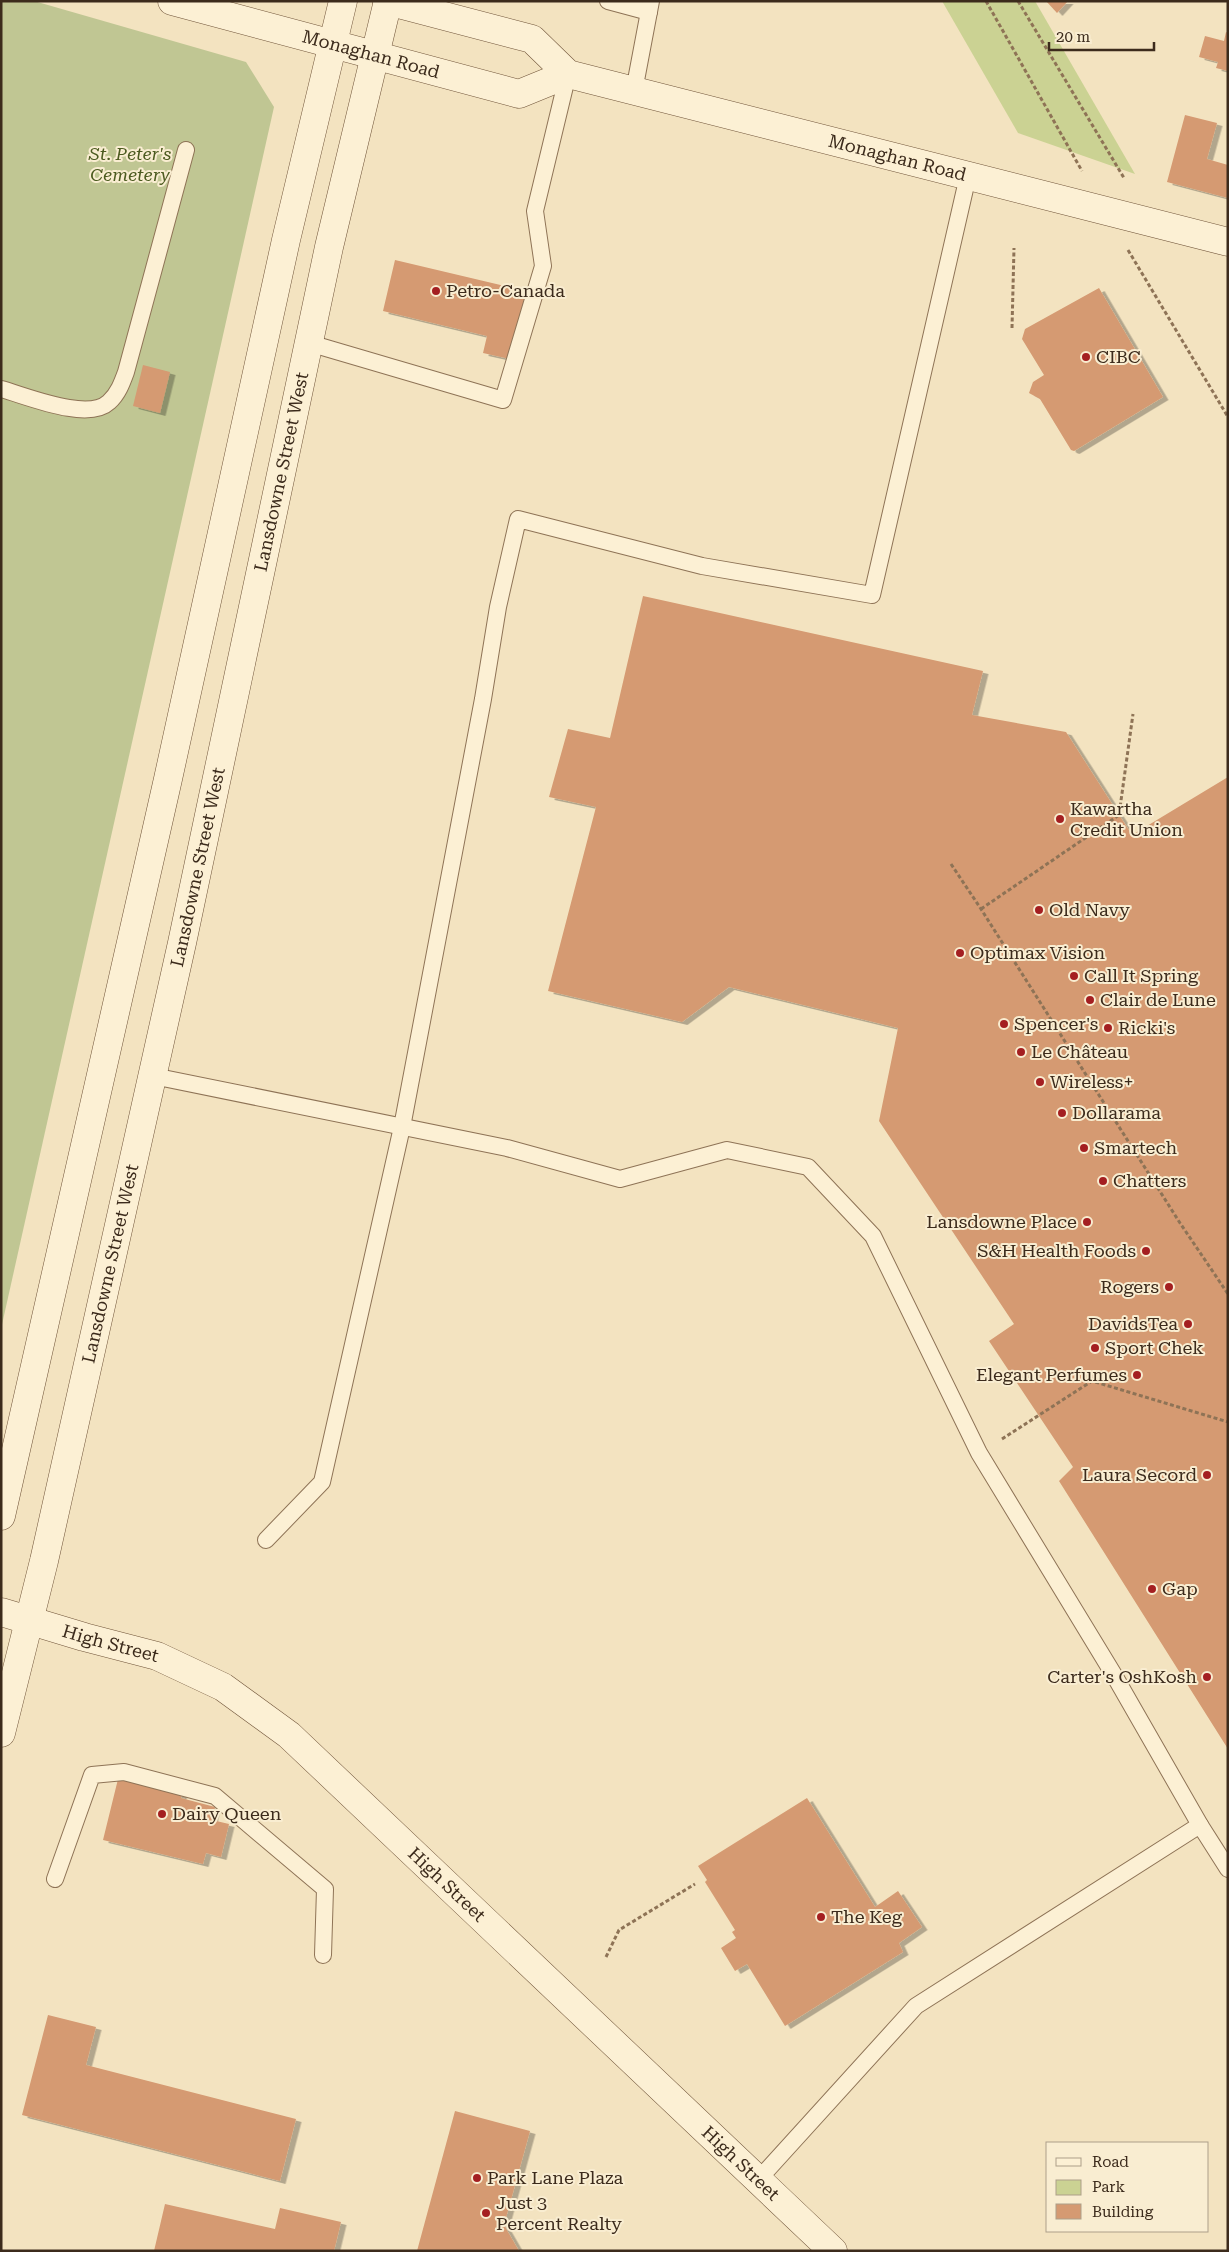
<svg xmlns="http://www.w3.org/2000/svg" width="1229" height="2252" viewBox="0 0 1229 2252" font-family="'Roboto Serif',serif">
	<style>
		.green { fill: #cbd293 }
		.cemetery { fill: #c0c693 }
		.building { fill: #d59a72; filter: url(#shadow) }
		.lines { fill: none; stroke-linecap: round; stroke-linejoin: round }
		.lane-casing { stroke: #8e7356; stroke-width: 18 }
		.secondary-casing { stroke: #705439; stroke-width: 29 }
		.path { stroke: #8e7356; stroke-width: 3; stroke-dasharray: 4 2.5; stroke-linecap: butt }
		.lane { stroke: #fcf0d4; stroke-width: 16 }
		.secondary { stroke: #fcf0d4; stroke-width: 28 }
		.poi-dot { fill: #a41f21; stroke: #f9edd1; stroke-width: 2 }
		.labels { text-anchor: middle; stroke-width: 4; stroke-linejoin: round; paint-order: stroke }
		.street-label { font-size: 18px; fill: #3c2b1c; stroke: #f9edd1 }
		.park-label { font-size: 18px; font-style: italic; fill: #4c5b20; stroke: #f9edd1 }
		.poi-label { font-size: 18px; fill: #3c2b1c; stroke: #f9edd1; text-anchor: start }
	</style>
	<defs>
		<filter id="shadow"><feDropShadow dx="5.5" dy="3" stdDeviation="0" flood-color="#0004"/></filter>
	</defs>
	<rect width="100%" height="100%" fill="#f3e3c0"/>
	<!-- green -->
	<path class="green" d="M942,1H1035L1135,174L1018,133Z"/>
	<!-- cemetery -->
	<path class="cemetery" d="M1,1H34L246,62L274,107L1,1329Z"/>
	<!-- building -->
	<g class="building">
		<path d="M1046,1H1068L1057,13Z"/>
		<path d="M1226,32L1228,33V71L1216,68L1218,62L1199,57L1205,36L1224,41Z"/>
		<path d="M1185,115L1217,123L1207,159L1228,165V198L1167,182Z"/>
		<path d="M395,260L526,291L510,359L483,353L487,336L383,311Z"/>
		<path d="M1099,288L1163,397L1074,451L1071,450L1040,399L1029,393L1033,382L1044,375L1022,339L1025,329Z"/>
		<path d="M143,365L170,372L160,413L133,406Z"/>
		<path d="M643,596L983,671L972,715L1066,732L1132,835L1228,777V1749L1059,1481L1073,1467L989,1341L1014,1324L879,1121L898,1028L729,987L682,1022L548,991L596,807L549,797L568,729L610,738Z"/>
		<path d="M119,1775L182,1791L181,1798L215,1807L212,1820L229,1824L221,1857L206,1853L203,1864L103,1840Z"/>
		<path d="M807,1798L875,1907L898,1891L922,1927L899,1943L903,1952L785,2026L747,1964L735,1971L721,1948L736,1938L732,1932L735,1930L705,1882L707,1880L698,1866Z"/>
		<path d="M48,2015L96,2027L86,2065L296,2119L280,2181L22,2115Z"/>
		<path d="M455,2111L530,2131L504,2225L519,2251H417Z"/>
		<path d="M165,2204L275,2229L280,2208L341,2222L334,2251H154Z"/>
	</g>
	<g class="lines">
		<!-- lane casing -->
		<g class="lane-casing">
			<g id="lane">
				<path d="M608,1L649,12"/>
				<path d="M634,91L651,1"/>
				<path d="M309,343L503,400L543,266L535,211L568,74"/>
				<path d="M1,389C27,396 88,422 109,402C118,394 122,383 126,372L186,150"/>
				<path d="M153,1076L507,1148L620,1179L727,1150L808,1167L873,1236L979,1453L1114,1675L1200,1825"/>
				<path d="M266,1540L322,1482L402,1127L483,699L498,607L518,519L702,566L872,595L968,176"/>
				<path d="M55,1879L92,1775L124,1772L215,1796L325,1889L323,1955"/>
				<path d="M758,2180L916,2006L1200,1825L1228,1869"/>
			</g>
		</g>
		<!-- secondary casing -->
		<g class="secondary-casing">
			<g id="secondary">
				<path id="s1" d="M172,1L519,94L568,74"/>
				<path id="s2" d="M387,1L532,39L568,74L1228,242"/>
				<path d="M1,1516L168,779L286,240L343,1"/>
				<path id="s3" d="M1,1612L84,1637L157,1656L223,1687L289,1735L833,2251"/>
				<path id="s4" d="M1,1733L44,1561L182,943L329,247L388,1"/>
			</g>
		</g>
		<!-- path -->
		<g class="path">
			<path d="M986,1L1082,171"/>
			<path d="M1018,1L1124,178"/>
			<path d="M1128,250L1228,417"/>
			<path d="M1012,328L1014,248"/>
			<path d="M951,864L981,909L1180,1223L1228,1294"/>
			<path d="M981,909L1119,815L1133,714"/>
			<path d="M1002,1439L1092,1381L1228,1422"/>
			<path d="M606,1957L619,1930L695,1884"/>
		</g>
		<!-- lane -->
		<use href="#lane" class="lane"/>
		<!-- secondary -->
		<use href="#secondary" class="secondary"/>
	</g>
	<!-- markers -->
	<g class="poi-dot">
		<circle cx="436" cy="291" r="5"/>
		<circle cx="1086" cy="357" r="5"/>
		<circle cx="1060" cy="819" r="5"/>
		<circle cx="1039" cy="910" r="5"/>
		<circle cx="960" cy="953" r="5"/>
		<circle cx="1074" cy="976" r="5"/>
		<circle cx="1090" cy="1000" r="5"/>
		<circle cx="1004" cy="1024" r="5"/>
		<circle cx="1108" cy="1028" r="5"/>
		<circle cx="1021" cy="1052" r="5"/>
		<circle cx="1040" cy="1082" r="5"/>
		<circle cx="1062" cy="1113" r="5"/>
		<circle cx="1084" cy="1148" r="5"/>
		<circle cx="1103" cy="1181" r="5"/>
		<circle cx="1087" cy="1222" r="5"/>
		<circle cx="1146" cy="1251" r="5"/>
		<circle cx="1169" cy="1287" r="5"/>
		<circle cx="1188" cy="1324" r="5"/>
		<circle cx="1095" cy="1348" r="5"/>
		<circle cx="1137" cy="1375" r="5"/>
		<circle cx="1207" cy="1475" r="5"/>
		<circle cx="1152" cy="1589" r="5"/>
		<circle cx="1207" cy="1677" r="5"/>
		<circle cx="162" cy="1814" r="5"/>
		<circle cx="821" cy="1917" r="5"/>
		<circle cx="477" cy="2178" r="5"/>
		<circle cx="486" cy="2213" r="5"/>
	</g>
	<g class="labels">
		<!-- street labels -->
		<g class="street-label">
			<text dy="6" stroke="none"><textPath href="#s1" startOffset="206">Monaghan Road</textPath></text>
			<text dy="6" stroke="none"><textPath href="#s2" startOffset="540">Monaghan Road</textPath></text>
			<text dy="6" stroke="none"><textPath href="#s4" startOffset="1292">Lansdowne Street West</textPath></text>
			<text dy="6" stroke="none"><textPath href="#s4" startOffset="888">Lansdowne Street West</textPath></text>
			<text dy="6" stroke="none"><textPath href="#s4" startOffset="482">Lansdowne Street West</textPath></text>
			<text dy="6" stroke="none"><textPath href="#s3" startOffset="114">High Street</textPath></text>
			<text dy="6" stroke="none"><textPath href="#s3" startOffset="534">High Street</textPath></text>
			<text dy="6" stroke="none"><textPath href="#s3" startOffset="939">High Street</textPath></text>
		</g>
		<!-- park labels -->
		<g class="park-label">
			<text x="130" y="160">St. Peter's<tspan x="130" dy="21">Cemetery</tspan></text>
		</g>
		<!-- poi labels -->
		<g class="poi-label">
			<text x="446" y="297">Petro-Canada</text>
			<text x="1096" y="363">CIBC</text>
			<text x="1070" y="815">Kawartha<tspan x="1070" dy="21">Credit Union</tspan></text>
			<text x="1049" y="916">Old Navy</text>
			<text x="970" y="959">Optimax Vision</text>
			<text x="1084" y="982">Call It Spring</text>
			<text x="1100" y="1006">Clair de Lune</text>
			<text x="1014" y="1030">Spencer's</text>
			<text x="1118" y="1034">Ricki's</text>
			<text x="1031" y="1058">Le Château</text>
			<text x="1050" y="1088">Wireless+</text>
			<text x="1072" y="1119">Dollarama</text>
			<text x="1094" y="1154">Smartech</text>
			<text x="1113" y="1187">Chatters</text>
			<text x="1077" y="1228" text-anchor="end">Lansdowne Place</text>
			<text x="1136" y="1257" text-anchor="end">S&amp;H Health Foods</text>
			<text x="1159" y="1293" text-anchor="end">Rogers</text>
			<text x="1178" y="1330" text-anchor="end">DavidsTea</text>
			<text x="1105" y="1354">Sport Chek</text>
			<text x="1127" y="1381" text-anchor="end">Elegant Perfumes</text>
			<text x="1197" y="1481" text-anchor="end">Laura Secord</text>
			<text x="1162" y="1595">Gap</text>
			<text x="1197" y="1683" text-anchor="end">Carter's OshKosh</text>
			<text x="172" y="1820">Dairy Queen</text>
			<text x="831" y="1923">The Keg</text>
			<text x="487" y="2184">Park Lane Plaza</text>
			<text x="496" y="2209">Just 3<tspan x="496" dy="21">Percent Realty</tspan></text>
		</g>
	</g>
	<!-- border -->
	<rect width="1229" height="2252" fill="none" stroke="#3c2b1c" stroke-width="5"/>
	<!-- legend -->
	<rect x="1046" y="2142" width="162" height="90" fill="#f9edd1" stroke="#ad9f89"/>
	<rect x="1056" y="2158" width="25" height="8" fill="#fcf0d4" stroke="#ad9f89"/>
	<text x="1092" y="2167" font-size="15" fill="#3c2b1c">Road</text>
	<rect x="1056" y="2180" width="25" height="15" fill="#cbd293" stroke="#ad9f89"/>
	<text x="1092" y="2192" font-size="15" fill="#3c2b1c">Park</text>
	<rect x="1056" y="2204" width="25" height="15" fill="#d59a72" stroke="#ad9f89"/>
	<text x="1092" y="2217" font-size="15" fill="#3c2b1c">Building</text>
	<!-- scale -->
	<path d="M1049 42v8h105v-8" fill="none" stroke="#3c2b1c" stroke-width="2.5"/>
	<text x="1056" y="42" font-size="15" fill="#3c2b1c" stroke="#f9edd1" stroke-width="4" paint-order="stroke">20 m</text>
</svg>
